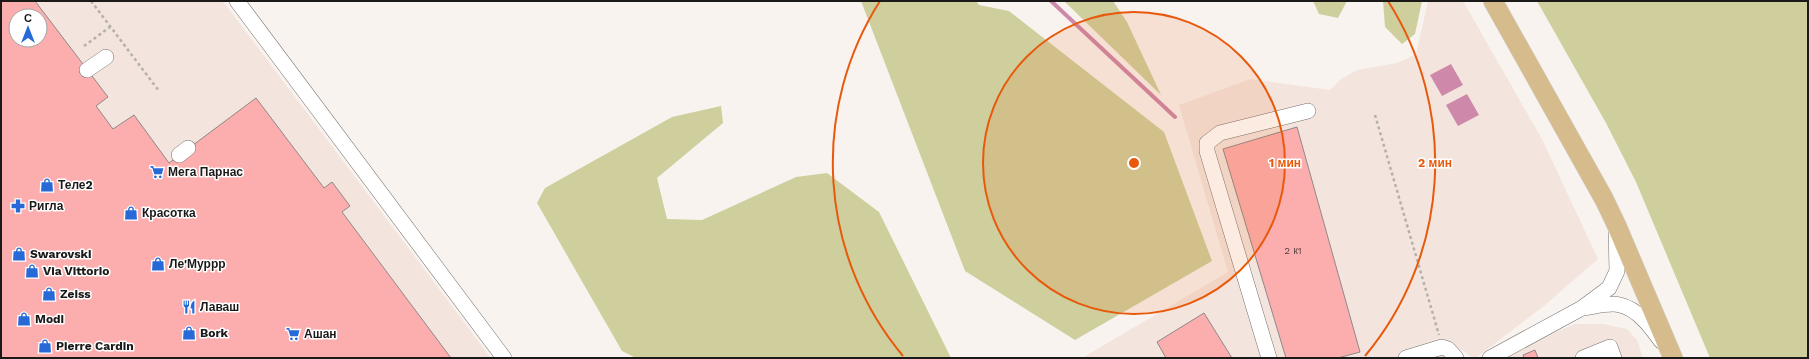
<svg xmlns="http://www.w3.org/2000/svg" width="1809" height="359" viewBox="0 0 1809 359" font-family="'Work Sans',sans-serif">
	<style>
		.built { fill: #f3e5dd; fill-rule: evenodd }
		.green { fill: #cecf9d }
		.water { fill: #ce89aa }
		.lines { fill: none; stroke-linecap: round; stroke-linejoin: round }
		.stream { stroke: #ce89aa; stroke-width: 4 }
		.building { fill: #fcaeae; stroke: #8f8888; fill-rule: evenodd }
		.minor-casing { stroke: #77716e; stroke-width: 16 }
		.major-casing { stroke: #d2d1d1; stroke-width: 20 }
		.path { stroke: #b5b0ad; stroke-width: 2.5; stroke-dasharray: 3 3; stroke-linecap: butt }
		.minor { stroke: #fff; stroke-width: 15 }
		.major { stroke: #d6bb8c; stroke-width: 19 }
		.ring { fill: none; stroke: #e8590c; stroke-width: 2 }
		.labels { text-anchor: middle; stroke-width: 3; stroke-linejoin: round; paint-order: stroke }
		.number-label { font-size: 10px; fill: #543f3e }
		.poi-label { font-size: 12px; font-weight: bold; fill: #1c1a19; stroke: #fff; text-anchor: start }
		.centre { fill: #e8590c; stroke: #fff; stroke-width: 2 }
		.ring-label { font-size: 12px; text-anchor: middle; font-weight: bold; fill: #e8590c; stroke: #fff; stroke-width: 3; stroke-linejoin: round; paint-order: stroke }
	</style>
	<rect width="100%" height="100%" fill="#f9f3ef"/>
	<!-- built -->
	<g class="built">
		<path d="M1,1H223L491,358H1ZM16,16H40V40H16Z"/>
		<path d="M1428,1H1463L1543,141L1598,259L1545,305L1476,358H1473L1461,349L1449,358H1082L1228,272L1179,105L1251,79L1330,90L1341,79L1357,70L1397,63L1416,54Z"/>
		<path d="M1575,324H1604L1627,329L1637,340L1643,358H1508L1535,340Z"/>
	</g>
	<!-- green -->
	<g class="green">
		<path d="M861,1H976L979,5L1009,11L1164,132L1212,261L1075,340L965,271Z"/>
		<path d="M1064,1H1113L1127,22L1161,95Z"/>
		<path d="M1313,1H1347L1338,18L1319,14Z"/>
		<path d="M1383,1H1422L1415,34L1402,44L1385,27Z"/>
		<path d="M1537,1H1808V358H1710L1636,182L1606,123Z"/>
		<path d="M721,106L723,123L657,178L667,219L702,220L796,177L827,173L879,212L951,358H636L622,351L537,203L545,188L672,117Z"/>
	</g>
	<!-- water -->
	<g class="water">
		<path d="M1451,64L1463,85L1442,96L1430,75Z"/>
		<path d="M1467,94L1479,115L1458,126L1446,105Z"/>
	</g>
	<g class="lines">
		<!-- stream -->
		<path class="stream" d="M1051,1L1175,117"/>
	</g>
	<!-- building -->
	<g class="building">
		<path d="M1,1H35L108,97L96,106L113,129L134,115L169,163L256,98L324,188L332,182L350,206L342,212L451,358H1ZM16,16H40V40H16Z"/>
		<path d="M1297,127L1360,352L1338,358H1286L1223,149Z"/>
		<path d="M1204,313L1232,358H1166L1157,342Z"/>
		<path d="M1535,350L1538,358H1524L1523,355Z"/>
	</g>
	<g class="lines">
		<!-- minor casing -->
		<g class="minor-casing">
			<g id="minor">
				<path d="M237,1L504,358"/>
				<path d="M87,70L106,57"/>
				<path d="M179,155L188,148"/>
				<path d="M1583,308C1592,307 1611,302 1620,305C1638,309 1651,327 1661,341"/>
				<path d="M1269,358L1207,151V143L1220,133L1308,111"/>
				<path d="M1406,358L1442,347L1448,349L1456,358"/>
				<path d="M1490,358L1582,308L1609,288L1617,271L1616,229"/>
				<path d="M1583,358L1610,347L1614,358"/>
			</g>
		</g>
		<!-- major casing -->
		<g class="major-casing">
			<path id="major" d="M1493,1L1604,199L1616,224L1673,358"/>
		</g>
		<!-- path -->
		<g class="path">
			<path d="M91,1L159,91"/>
			<path d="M84,46L110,27"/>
			<path d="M1375,115L1439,335"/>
		</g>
		<!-- minor -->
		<use href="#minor" class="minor"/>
		<!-- major -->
		<use href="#major" class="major"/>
	</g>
	<!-- distance rings -->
	<circle cx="1134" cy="163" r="151" fill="#e8590c" fill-opacity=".12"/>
	<g class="ring">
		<circle cx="1134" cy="163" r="151"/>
		<path d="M903 356A301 301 0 0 1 880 1M1388 1A301 301 0 0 1 1365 356"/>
	</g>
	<!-- icons -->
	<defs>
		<g id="supermarket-bare" transform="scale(1.08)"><path d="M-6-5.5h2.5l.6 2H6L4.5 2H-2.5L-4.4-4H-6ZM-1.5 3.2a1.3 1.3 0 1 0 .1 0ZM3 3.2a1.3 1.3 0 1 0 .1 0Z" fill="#276ad7" stroke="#fff" stroke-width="2.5" paint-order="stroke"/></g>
		<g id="shop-bare" transform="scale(1.08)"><path d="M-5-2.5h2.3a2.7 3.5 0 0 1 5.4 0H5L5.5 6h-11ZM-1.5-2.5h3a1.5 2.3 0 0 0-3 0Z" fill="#276ad7" stroke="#fff" stroke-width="2.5" paint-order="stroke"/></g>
		<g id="pharmacy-bare" transform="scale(1.08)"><path d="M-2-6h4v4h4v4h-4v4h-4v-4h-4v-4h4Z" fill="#276ad7" stroke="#fff" stroke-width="2.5" paint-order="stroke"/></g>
		<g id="restaurant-bare" transform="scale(1.08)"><path d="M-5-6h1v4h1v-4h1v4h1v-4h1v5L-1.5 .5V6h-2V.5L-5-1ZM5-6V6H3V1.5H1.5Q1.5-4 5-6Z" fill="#276ad7" stroke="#fff" stroke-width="2.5" paint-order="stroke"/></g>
	</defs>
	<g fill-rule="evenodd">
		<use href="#supermarket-bare" x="157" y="172"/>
		<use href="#shop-bare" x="47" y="185"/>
		<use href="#pharmacy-bare" x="18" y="206"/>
		<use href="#shop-bare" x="131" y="213"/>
		<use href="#shop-bare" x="19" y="254"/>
		<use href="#shop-bare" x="158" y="264"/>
		<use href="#shop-bare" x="32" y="271"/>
		<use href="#shop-bare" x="49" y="294"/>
		<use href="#restaurant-bare" x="189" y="307"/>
		<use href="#shop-bare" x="24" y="319"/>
		<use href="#shop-bare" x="189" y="333"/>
		<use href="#supermarket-bare" x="293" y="334"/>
		<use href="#shop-bare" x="45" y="346"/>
	</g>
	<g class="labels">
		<!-- number labels -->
		<g class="number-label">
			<text x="1293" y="254">2 к1</text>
		</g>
		<!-- poi labels -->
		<g class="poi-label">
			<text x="168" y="176">Мега Парнас</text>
			<text x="58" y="189">Теле2</text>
			<text x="29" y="210">Ригла</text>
			<text x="142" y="217">Красотка</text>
			<text x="30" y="258">Swarovski</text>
			<text x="169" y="268">Ле'Муррр</text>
			<text x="43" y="275">Via Vittorio</text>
			<text x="60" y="298">Zeiss</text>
			<text x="200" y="311">Лаваш</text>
			<text x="35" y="323">Modi</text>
			<text x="200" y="337">Bork</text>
			<text x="304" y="338">Ашан</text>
			<text x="56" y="350">Pierre Cardin</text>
		</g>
	</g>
	<circle cx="1134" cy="163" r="6" class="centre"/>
	<g class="ring-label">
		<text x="1285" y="167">1 мин</text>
		<text x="1435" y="167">2 мин</text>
	</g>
	<!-- border -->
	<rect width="1809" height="359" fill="none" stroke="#1c1a19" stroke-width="4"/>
	<!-- north arrow -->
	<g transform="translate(28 28)"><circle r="19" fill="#ffffff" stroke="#a4a3a3"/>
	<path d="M0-3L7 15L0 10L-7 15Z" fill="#276ad7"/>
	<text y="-6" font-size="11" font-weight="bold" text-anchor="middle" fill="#1c1a19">С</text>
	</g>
</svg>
